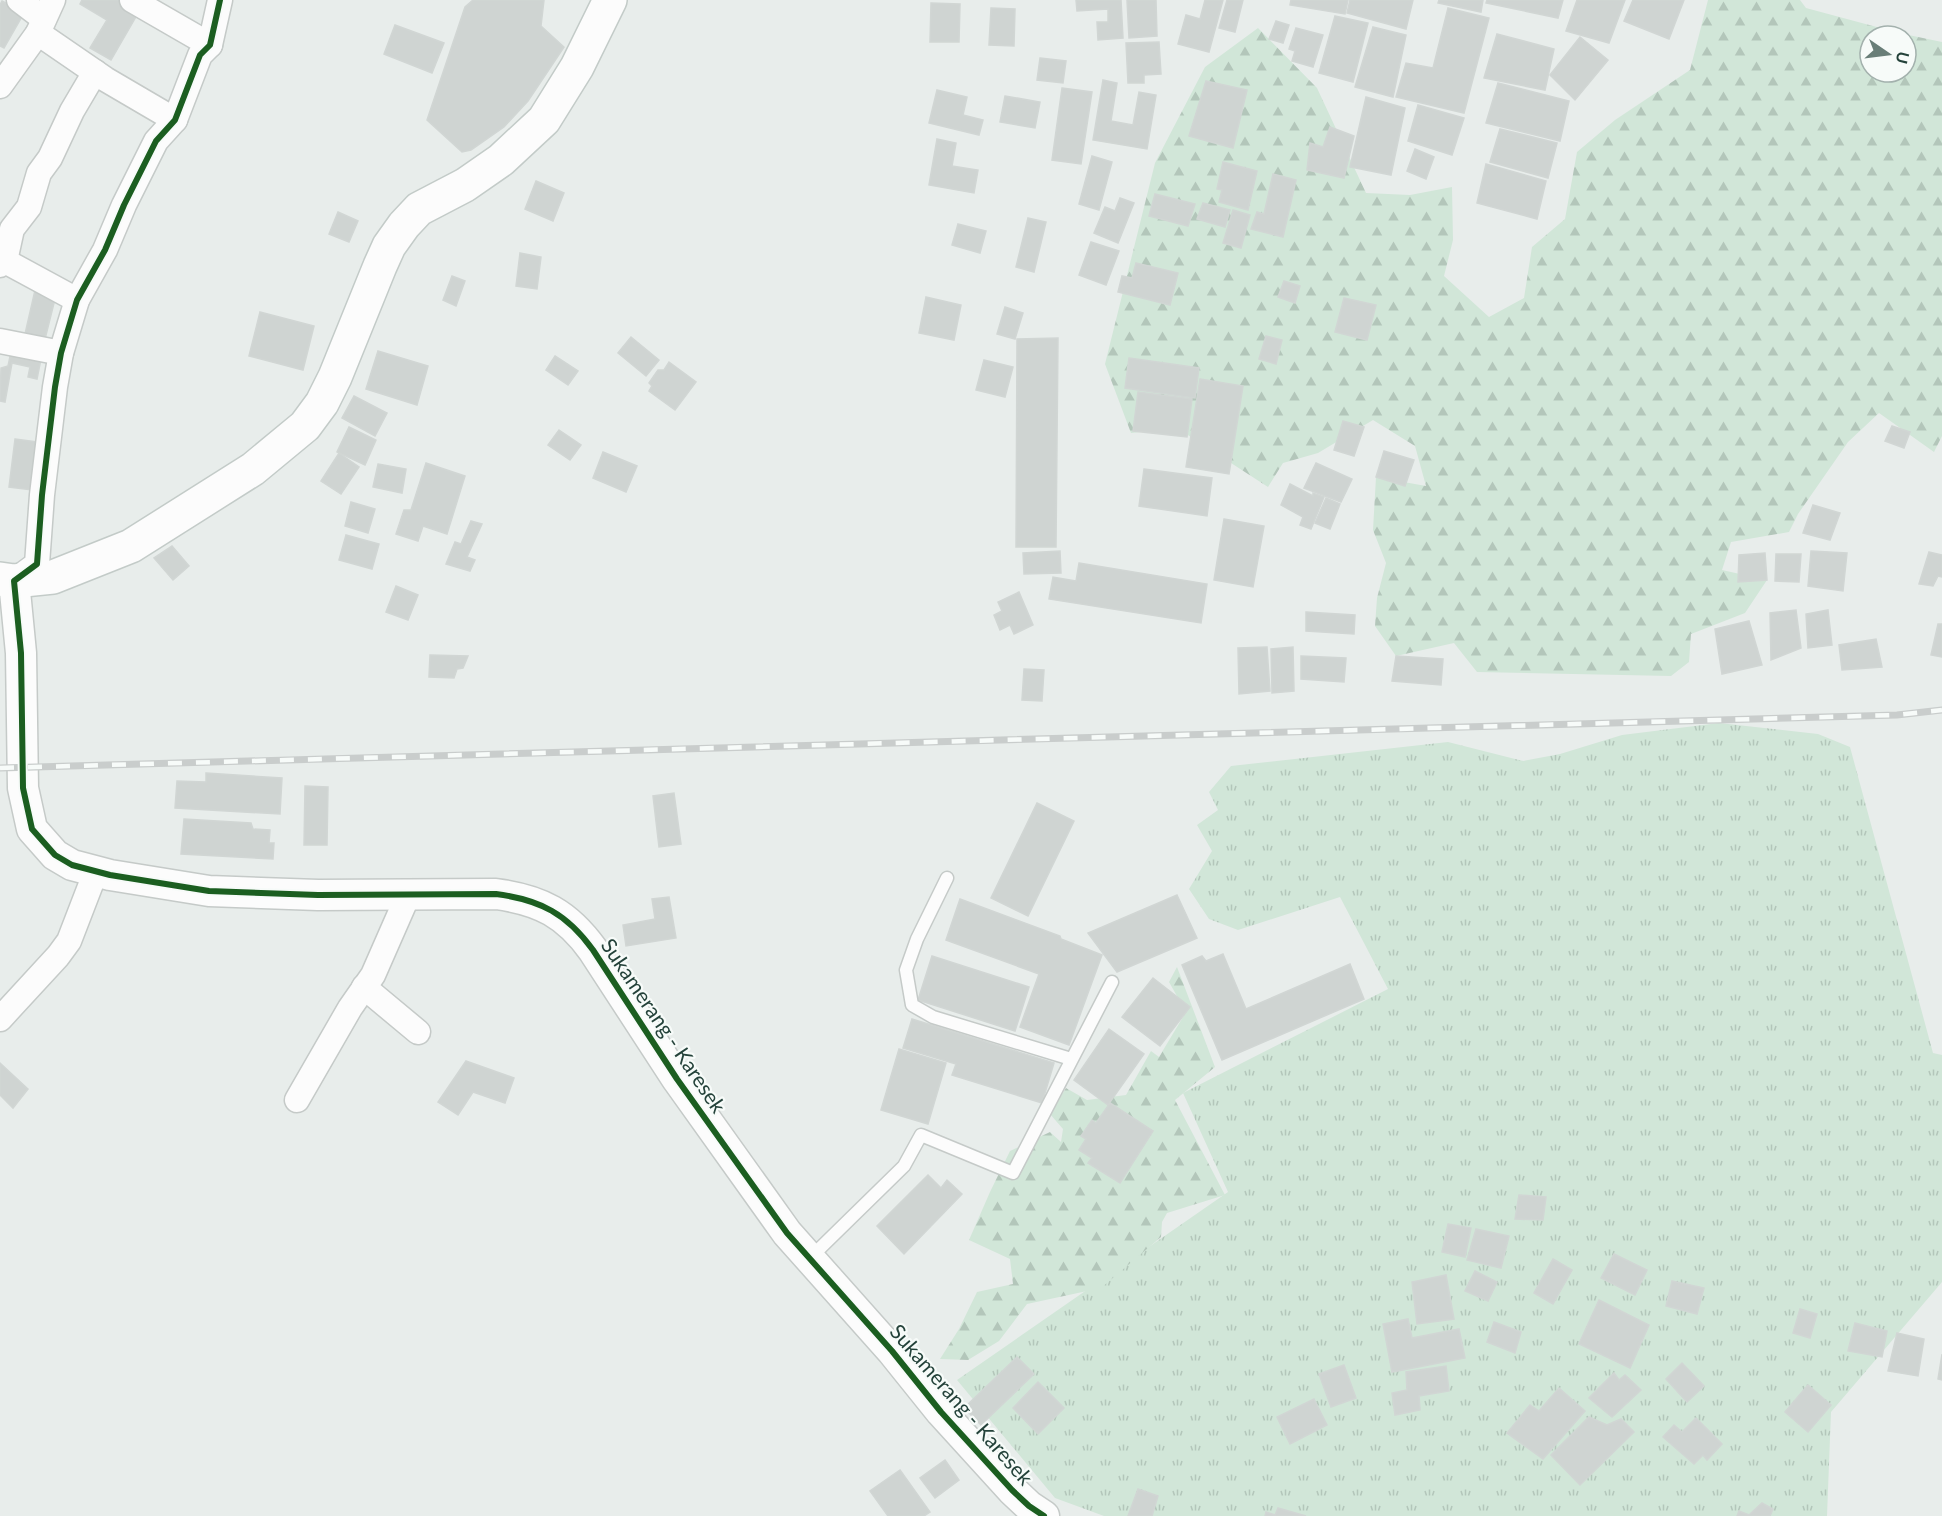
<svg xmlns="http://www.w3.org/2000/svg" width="1942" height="1516" viewBox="0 0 1942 1516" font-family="Lato,sans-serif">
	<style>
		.grass { fill: url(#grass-tufts) }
		.forest { fill: url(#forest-firs); fill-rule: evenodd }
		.building { fill: #cfd4d2; stroke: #d1d6d4; stroke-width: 1.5 }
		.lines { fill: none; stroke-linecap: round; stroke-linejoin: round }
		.service-casing { stroke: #c5cac8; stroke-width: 15 }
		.minor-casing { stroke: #c5cac8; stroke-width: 27 }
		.tertiary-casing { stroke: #c5cac8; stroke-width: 33 }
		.secondary-casing { stroke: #c3cbc8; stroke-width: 36 }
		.service { stroke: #fcfcfc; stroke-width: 12 }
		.minor { stroke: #fcfcfc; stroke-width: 24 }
		.tertiary { stroke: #fcfcfc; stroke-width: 30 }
		.secondary { stroke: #fcfcfc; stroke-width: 33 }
		.rail-casing { stroke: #c9cdcc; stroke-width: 7 }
		.rail { stroke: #f7fbf9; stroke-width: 4.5; stroke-dasharray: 14; stroke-linecap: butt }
		.cycleway-casing { stroke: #f7fbf9; stroke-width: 10 }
		.cycleway { stroke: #1b5e20; stroke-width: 6 }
		.labels { text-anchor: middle; stroke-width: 4.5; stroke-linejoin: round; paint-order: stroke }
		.street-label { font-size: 21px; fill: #24423a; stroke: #f7fbf9 }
	</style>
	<defs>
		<pattern id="grass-tufts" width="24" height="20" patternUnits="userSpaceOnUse" patternTransform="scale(1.5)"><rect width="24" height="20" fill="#d1e6d8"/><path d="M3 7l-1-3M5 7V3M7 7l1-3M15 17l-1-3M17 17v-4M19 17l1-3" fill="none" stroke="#b3c6ba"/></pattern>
		<pattern id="forest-firs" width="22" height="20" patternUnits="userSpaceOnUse" patternTransform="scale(1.5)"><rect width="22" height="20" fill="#d1e6d8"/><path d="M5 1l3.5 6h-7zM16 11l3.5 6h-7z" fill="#b3c6ba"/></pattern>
	</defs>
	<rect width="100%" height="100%" fill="#e8edeb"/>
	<!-- grass -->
	<path class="grass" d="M1719,723L1818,734L1850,747L1933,1053L1942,1055V1282L1831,1412L1827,1516H1104L1055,1498L957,1380L1228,1192L1183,1093L1388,989L1340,897L1238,930L1209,919L1189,889L1212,851L1197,825L1218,810L1209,792L1231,766L1448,742L1523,761L1560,754L1622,735Z"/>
	<!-- forest -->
	<g class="forest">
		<path d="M1708,0H1800L1806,8L1899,33L1942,42V436L1934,452L1879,413L1848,442L1798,514L1789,532L1731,542L1722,570L1767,580L1745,613L1691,634L1689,662L1671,676L1477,672L1454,643L1396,656L1375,626L1377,598L1386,563L1373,530L1376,477L1426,486L1415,446L1373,420L1318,453L1283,463L1268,487L1177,428L1131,433L1105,364L1155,163L1205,67L1258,28L1317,88L1366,193L1410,195L1452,187L1453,240L1444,276L1489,317L1524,298L1532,247L1565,219L1577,152L1615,120L1690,70ZM1870,36H1906V72H1870Z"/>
		<path d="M1177,967L1215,1067L1175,1100L1225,1195L1167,1213L1162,1222L1161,1237L1101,1288L1027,1304L999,1341L968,1360L940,1359L959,1329L977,1292L1013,1284L1010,1259L969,1240L990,1192L1010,1151L1050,1132L1061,1142L1063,1129L1050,1114L1066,1088L1087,1100L1126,1095L1151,1051L1159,1057L1186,1012L1169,982Z"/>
	</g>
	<!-- building -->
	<g class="building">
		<path d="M82,0H127L141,8L111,60L90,48L107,20L80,4Z"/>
		<path d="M473,0H544L541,26L564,47L528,101L504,127L471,150L462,152L427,120L465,7Z"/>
		<path d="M1076,0H1121L1123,38L1098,40L1097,22H1108V9L1077,11Z"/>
		<path d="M1127,0H1156L1157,36L1129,38Z"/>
		<path d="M1205,0H1223L1209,52L1178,44L1186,15L1200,19Z"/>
		<path d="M1227,0H1243L1235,32L1219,28Z"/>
		<path d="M1291,0H1348L1345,14L1290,5Z"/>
		<path d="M1350,0H1413L1406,29L1347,13Z"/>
		<path d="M1439,0H1483L1481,12L1438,3Z"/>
		<path d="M1487,0H1563L1558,18L1486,3Z"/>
		<path d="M1577,0H1625L1609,43L1566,31Z"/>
		<path d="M1633,0H1684L1669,39L1624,21Z"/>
		<path d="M2,1L24,13L4,48L0,46V5Z"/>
		<path d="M931,3L960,4L959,42H930Z"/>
		<path d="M991,8L1015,9L1014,46L989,45Z"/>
		<path d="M1448,8L1489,18L1464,113L1396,97L1406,63L1433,68Z"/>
		<path d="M1335,16L1368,23L1353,82L1319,73Z"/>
		<path d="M1276,21L1289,25L1283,43L1269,39Z"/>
		<path d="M395,25L444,43L432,73L384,54Z"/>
		<path d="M1373,27L1406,35L1393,97L1355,87Z"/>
		<path d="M1296,28L1323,35L1313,67L1292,61L1295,51L1289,49Z"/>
		<path d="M1497,34L1554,49L1545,90L1484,78Z"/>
		<path d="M1580,37L1608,60L1575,100L1550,75Z"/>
		<path d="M1159,42L1161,74L1144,75V83H1128L1126,43Z"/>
		<path d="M1040,58L1066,61L1063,83L1037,80Z"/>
		<path d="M1103,80L1117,83L1111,121L1133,125L1139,92L1156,95L1147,149L1093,140Z"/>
		<path d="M1206,81L1247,90L1233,148L1189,136Z"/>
		<path d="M1498,83L1569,101L1560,141L1486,123Z"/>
		<path d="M1062,88L1092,92L1081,164L1052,160Z"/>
		<path d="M937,90L967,97L963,115L983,120L979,135L929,123Z"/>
		<path d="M1005,96L1040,102L1035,128L1000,122Z"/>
		<path d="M1366,97L1405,108L1391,175L1350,167Z"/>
		<path d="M1418,105L1464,118L1452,155L1408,141Z"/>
		<path d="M1330,127L1354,136L1344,178L1307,170L1310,143L1323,147Z"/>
		<path d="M1500,129L1557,143L1548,178L1490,162Z"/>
		<path d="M937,139L956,143L952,166L978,170L974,193L929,185Z"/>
		<path d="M1415,149L1434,157L1426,179L1407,171Z"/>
		<path d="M1092,156L1112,162L1099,210L1079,204Z"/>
		<path d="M1223,162L1257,171L1248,210L1219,202L1222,190L1217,189Z"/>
		<path d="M1486,164L1546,181L1537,219L1477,203Z"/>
		<path d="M1273,174L1296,180L1283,237L1251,229L1257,212L1264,214Z"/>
		<path d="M536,181L564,193L553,221L525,209Z"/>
		<path d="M1155,194L1195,204L1188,226L1149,216Z"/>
		<path d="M1120,198L1134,203L1118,243L1094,233L1105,207L1115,211Z"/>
		<path d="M1203,203L1230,210L1225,227L1197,219Z"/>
		<path d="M1233,210L1250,215L1241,248L1223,243Z"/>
		<path d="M338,212L358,221L349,242L329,234Z"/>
		<path d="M1028,218L1046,222L1034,272L1016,267Z"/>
		<path d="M958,224L986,231L980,253L952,245Z"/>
		<path d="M1091,242L1119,251L1106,285L1079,275Z"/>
		<path d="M520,253L541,257L537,289L516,286Z"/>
		<path d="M1136,263L1178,273L1170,305L1118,292L1122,276L1132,278Z"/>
		<path d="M452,276L465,281L456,306L443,300Z"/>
		<path d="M1284,281L1300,286L1295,303L1278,297Z"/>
		<path d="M36,286L57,291L45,339L25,334Z"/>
		<path d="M926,297L961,305L954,340L919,333Z"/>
		<path d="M1344,298L1376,305L1367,340L1335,332Z"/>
		<path d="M1005,307L1023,313L1015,339L997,334Z"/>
		<path d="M260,312L314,326L303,370L249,356Z"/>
		<path d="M1266,336L1282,340L1276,364L1259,359Z"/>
		<path d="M631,337L659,360L646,376L618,353Z"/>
		<path d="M1058,338L1056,547H1016L1017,339Z"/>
		<path d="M12,347L20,348L18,358L31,360L33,353L42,354L37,379L28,377L30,367L12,363L5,402L0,401L1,368L8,366Z"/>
		<path d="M378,351L428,366L417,405L366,389Z"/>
		<path d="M555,356L578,371L568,385L546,370Z"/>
		<path d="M1129,358L1199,368L1195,398L1125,388Z"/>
		<path d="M984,360L1013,367L1005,397L976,390Z"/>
		<path d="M669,362L696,382L675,410L649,391L652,386L649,383L658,370H664Z"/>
		<path d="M1200,379L1243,386L1229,474L1186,467Z"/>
		<path d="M1138,392L1192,399L1187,437L1133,431Z"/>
		<path d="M354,396L387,413L375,436L342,418Z"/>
		<path d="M1343,421L1364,427L1354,456L1334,450Z"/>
		<path d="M1892,426L1910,432L1904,448L1885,441Z"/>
		<path d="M349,427L376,440L365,465L337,452Z"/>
		<path d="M559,430L581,445L570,460L548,445Z"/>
		<path d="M15,439L37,442L32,490L9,487Z"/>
		<path d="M1384,451L1414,460L1405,486L1376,477Z"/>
		<path d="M603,452L637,466L626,492L593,478Z"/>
		<path d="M339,453L359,467L341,494L321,481Z"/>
		<path d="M426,463L465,476L447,534L423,526L418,541L396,534L404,510H411Z"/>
		<path d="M1316,463L1352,479L1341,502L1304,488Z"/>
		<path d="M378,464L406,469L402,493L373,487Z"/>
		<path d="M1144,469L1212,478L1207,516L1139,506Z"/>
		<path d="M1290,484L1313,496V493L1324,497L1311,529L1300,525L1303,517L1281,505Z"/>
		<path d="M1326,498L1340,504L1330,529L1315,523Z"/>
		<path d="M351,502L375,509L368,533L345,526Z"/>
		<path d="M1813,505L1840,513L1830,540L1803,533Z"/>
		<path d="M1224,519L1264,526L1253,587L1214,580Z"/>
		<path d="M471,521L482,524L467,557L475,560L470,571L446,564L455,542L461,544Z"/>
		<path d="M346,535L379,544L372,569L339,560Z"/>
		<path d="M172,546L189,566L173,580L154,558Z"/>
		<path d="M1060,551L1061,573L1024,574L1023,553Z"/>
		<path d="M1811,551L1847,553L1843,591L1808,586Z"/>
		<path d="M1929,552L1942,555V577L1938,576L1933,586L1919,584Z"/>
		<path d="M1765,553L1767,580L1738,582L1739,555Z"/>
		<path d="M1776,554H1801L1799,582L1775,581Z"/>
		<path d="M1079,563L1207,584L1201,623L1049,599L1053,577L1076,581Z"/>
		<path d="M396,586L418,595L408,620L386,612Z"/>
		<path d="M1019,592L1033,625L1014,634L1010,625L1000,630L994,615L1002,611L998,602Z"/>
		<path d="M1796,610L1801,648L1771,660L1770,613Z"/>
		<path d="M1828,610L1832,645L1808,648L1806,614Z"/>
		<path d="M1306,612L1355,615L1354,634L1306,631Z"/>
		<path d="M1749,621L1762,665L1722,674L1715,629Z"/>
		<path d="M1938,624H1942V657L1931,655Z"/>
		<path d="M1876,639L1882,667L1842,670L1839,645Z"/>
		<path d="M1267,647L1270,691L1239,694L1238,648Z"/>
		<path d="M1293,647L1294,691L1272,693L1271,649Z"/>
		<path d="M430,655L468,656L463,668L457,669L454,678L429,677Z"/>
		<path d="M1301,656L1346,658L1344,682L1301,679Z"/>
		<path d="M1396,656L1443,659L1441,685L1392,681Z"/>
		<path d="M1024,669L1044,670L1042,701L1022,700Z"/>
		<path d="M206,773L282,778L280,814L175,808L177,781L206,782Z"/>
		<path d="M305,786L328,787L327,845H304Z"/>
		<path d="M674,793L681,844L659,847L653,796Z"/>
		<path d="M1037,803L1074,821L1028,916L991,898Z"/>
		<path d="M184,819L251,823L253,829L270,830L269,843H274L273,859L181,854Z"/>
		<path d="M1177,895L1197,938L1117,972L1088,933Z"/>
		<path d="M669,897L676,938L626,946L623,925L655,919L652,899Z"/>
		<path d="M960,899L1060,936L1061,939L1102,955L1069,1045L1020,1027L1039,974L946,940Z"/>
		<path d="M1223,954L1246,1009L1350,964L1364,999L1222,1060L1182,965L1202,956L1206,961Z"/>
		<path d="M932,956L1029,987L1015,1031L918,1000Z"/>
		<path d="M1153,978L1190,1007L1160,1046L1122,1017Z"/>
		<path d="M912,1019L1054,1063L1042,1103L952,1075L956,1064L903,1048Z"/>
		<path d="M1109,1029L1144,1054L1108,1105L1074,1080Z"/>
		<path d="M899,1049L946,1063L928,1124L881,1110Z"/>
		<path d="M466,1061L514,1078L505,1103L473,1092L458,1115L438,1102Z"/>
		<path d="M0,1063L28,1089L13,1108L0,1095Z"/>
		<path d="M1110,1103L1153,1131L1120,1183L1088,1163L1092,1158L1079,1150L1086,1139L1081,1136L1092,1120L1096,1123Z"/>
		<path d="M928,1175L941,1188L947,1180L962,1194L904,1254L877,1226Z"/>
		<path d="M1519,1195L1546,1197L1543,1220L1515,1219Z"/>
		<path d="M1448,1224L1471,1228L1465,1257L1442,1252Z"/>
		<path d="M1476,1229L1509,1236L1501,1268L1467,1260Z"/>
		<path d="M1614,1254L1647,1270L1635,1295L1601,1278Z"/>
		<path d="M1553,1259L1572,1270L1553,1304L1534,1293Z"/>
		<path d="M1475,1271L1497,1282L1488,1301L1465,1291Z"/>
		<path d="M1446,1275L1454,1319L1417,1324L1412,1282Z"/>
		<path d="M1672,1281L1704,1288L1697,1314L1666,1306Z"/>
		<path d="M1599,1300L1649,1325L1630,1368L1579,1344Z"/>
		<path d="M1800,1309L1817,1314L1810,1338L1793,1333Z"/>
		<path d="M1408,1319L1412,1338L1459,1329L1465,1358L1392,1372L1383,1324Z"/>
		<path d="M1494,1322L1521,1332L1515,1353L1487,1342Z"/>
		<path d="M1855,1323L1887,1331L1882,1357L1848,1351Z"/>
		<path d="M1897,1333L1924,1339L1918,1376L1888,1371Z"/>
		<path d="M1942,1354V1380L1938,1379Z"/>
		<path d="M1017,1357L1034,1374L981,1425L964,1408Z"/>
		<path d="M1682,1363L1704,1386L1687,1402L1666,1379Z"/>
		<path d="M1344,1365L1356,1398L1331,1407L1319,1374Z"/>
		<path d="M1446,1366L1449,1391L1419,1396L1420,1410L1395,1415L1392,1393L1407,1390L1406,1372Z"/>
		<path d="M1614,1373L1619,1380L1625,1375L1641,1390L1612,1417L1589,1398Z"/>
		<path d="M1038,1382L1064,1408L1038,1434L1013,1408Z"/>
		<path d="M1808,1385L1831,1405L1808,1432L1785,1412Z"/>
		<path d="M1559,1388L1585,1411L1543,1459L1507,1433L1530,1405L1539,1411Z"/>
		<path d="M1314,1399L1327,1425L1290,1444L1277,1417Z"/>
		<path d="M1589,1417L1607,1425L1621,1419L1634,1432L1580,1485L1551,1455Z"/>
		<path d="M1696,1418L1722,1444L1707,1460L1703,1455L1694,1464L1663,1437L1674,1425L1682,1432Z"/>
		<path d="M945,1460L959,1480L935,1498L920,1478Z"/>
		<path d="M900,1470L930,1512L924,1516H888L870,1491Z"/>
		<path d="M1138,1489L1158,1496L1152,1516H1128Z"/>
		<path d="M1762,1503L1773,1509L1770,1516H1737L1739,1511L1749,1515Z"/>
		<path d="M1278,1508L1306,1516H1265L1266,1512L1275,1515Z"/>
	</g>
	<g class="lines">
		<!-- service casing -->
		<g class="service-casing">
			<g id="service">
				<path d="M947,878L917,939L906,970L912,1005L933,1017L1071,1059"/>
				<path d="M810,1258L904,1166L921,1135L1013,1173L1112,982"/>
			</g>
		</g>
		<!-- minor casing -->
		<g class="minor-casing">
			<g id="minor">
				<path d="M19,0L44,19"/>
				<path d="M132,0L210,45"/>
				<path d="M38,33L105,79L175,120"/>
				<path d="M0,86L38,33L53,0"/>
				<path d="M5,261L77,300"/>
				<path d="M0,265L5,261L12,229L29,207L39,173L50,158L72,111L95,72"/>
				<path d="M0,341L61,353"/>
				<path d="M14,581L37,564L42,495L55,387L61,353L77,300L105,250L124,205L156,141L175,120L200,55L210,45L220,0"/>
				<path d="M364,987L418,1032"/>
				<path d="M0,1019L58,956L69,941L96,871"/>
				<path d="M297,1100L350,1008L373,975L409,893"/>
			</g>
		</g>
		<!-- tertiary casing -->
		<g class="tertiary-casing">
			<path id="tertiary" d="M14,581L21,653L23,788L32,829L55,855L72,865L110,875L209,891L318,895L496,894C541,900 567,914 593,950L677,1079L787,1233L892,1351L941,1412L1012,1490L1029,1506L1044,1516"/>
		</g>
		<!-- secondary casing -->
		<g class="secondary-casing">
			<path id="secondary" d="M0,579L14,581L53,577L131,546L253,469L305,426L322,403L335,377L380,266L389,246L404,225L419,209L465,185L501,160L544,120L577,67L610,0"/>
		</g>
		<!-- service -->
		<use href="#service" class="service"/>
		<!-- minor -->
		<use href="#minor" class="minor"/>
		<!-- tertiary -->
		<use href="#tertiary" class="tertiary"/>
		<!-- secondary -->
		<use href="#secondary" class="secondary"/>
		<!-- rail casing -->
		<g class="rail-casing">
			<path id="rail" d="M0,768L1897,715L1942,710"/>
		</g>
		<!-- rail -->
		<use href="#rail" class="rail"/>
		<!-- cycleway casing -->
		<g class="cycleway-casing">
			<path id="cycleway" d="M220,0L210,45L200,55L175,120L156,141L124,205L105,250L77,300L61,353L55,387L42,495L37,564L14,581L21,653L23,788L32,829L55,855L72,865L110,875L209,891L318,895L496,894C541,900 567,914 593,950L677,1079L787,1233L892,1351L941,1412L1012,1490L1029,1506L1044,1516"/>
		</g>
		<!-- cycleway -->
		<use href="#cycleway" class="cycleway"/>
	</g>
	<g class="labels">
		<!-- street labels -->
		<g class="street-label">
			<text transform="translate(663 1026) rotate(56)" y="7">Sukamerang - Karesek</text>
			<text transform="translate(961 1405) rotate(49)" y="7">Sukamerang - Karesek</text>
		</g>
	</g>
	<!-- north arrow -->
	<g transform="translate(1888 54) rotate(104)"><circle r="28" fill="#f7fbf9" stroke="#a3b1ad" stroke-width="1.5"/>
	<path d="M0-4.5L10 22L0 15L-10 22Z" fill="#697e78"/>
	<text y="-9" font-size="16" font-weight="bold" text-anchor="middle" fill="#24423a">U</text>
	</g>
</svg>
